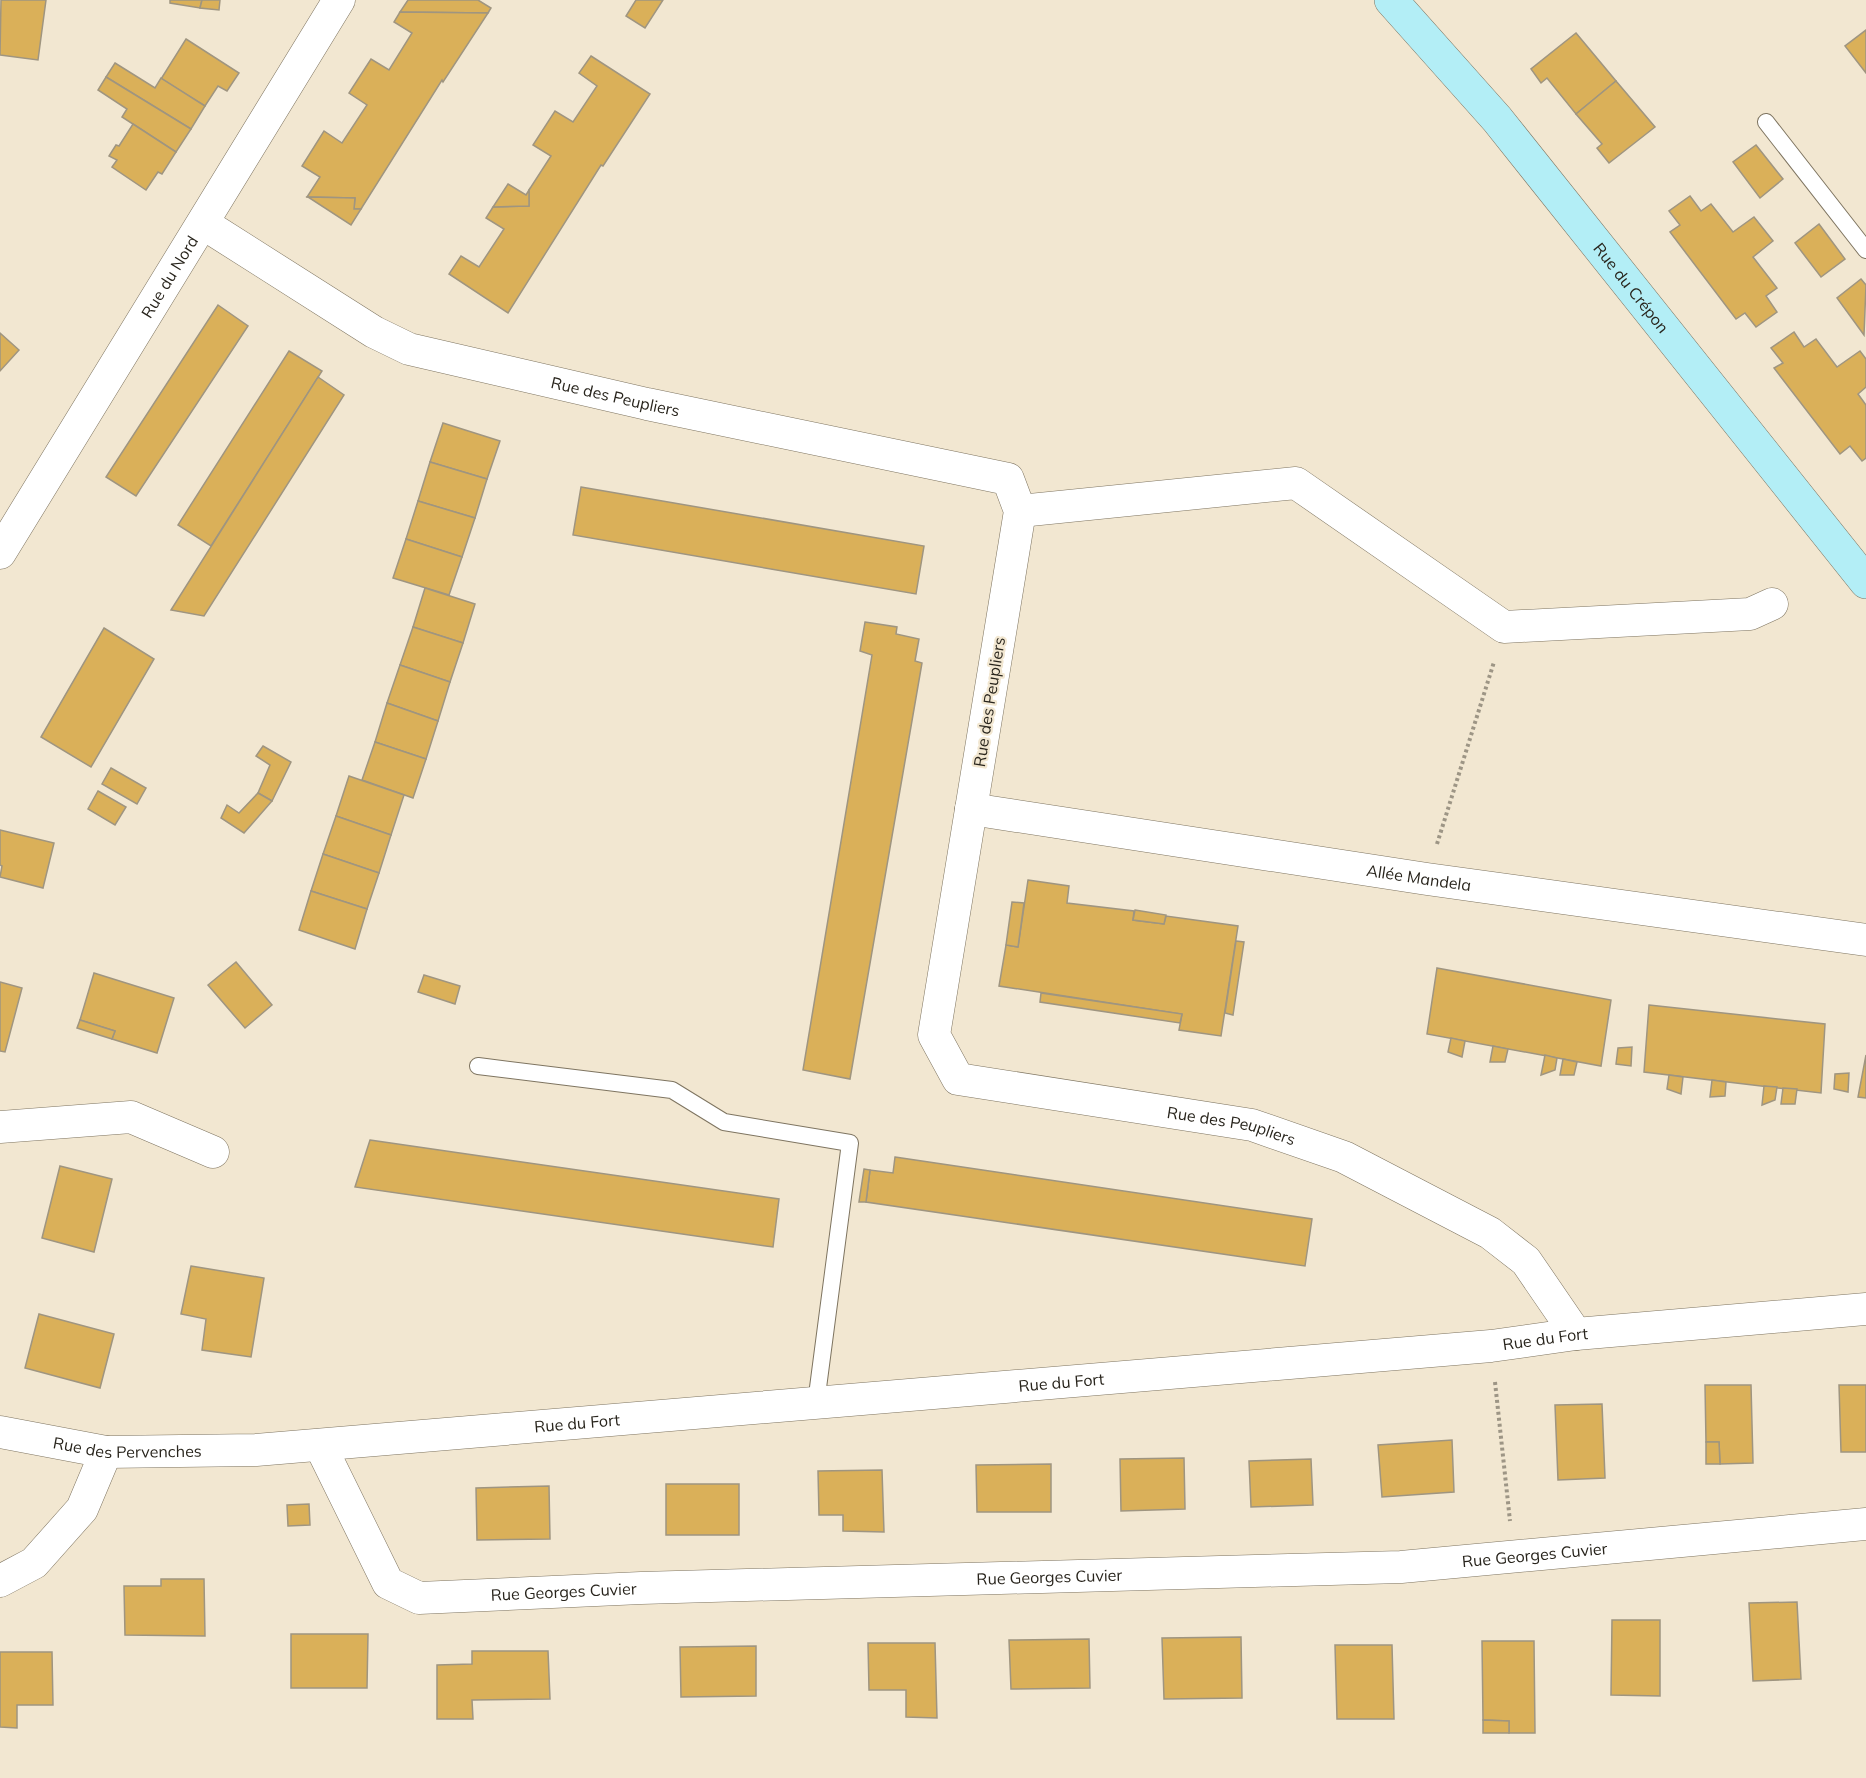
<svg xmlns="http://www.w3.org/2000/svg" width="1866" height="1778" viewBox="0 0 1866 1778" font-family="Mulish,sans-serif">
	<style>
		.building { fill: #dab059; stroke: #9f9580; stroke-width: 1.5 }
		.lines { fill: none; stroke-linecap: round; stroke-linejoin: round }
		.lane-casing { stroke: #7e7460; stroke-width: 18 }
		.street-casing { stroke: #7e7460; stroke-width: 33 }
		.secondary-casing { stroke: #7e7460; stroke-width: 34 }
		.path { stroke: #9d9585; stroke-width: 4; stroke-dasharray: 3 3; stroke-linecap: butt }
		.lane { stroke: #fff; stroke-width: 16 }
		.street { stroke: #fff; stroke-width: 32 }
		.secondary { stroke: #b3eef6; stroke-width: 33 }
		.labels { text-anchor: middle; stroke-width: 4.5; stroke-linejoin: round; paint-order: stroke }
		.street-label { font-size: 16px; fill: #28241c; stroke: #f2e7d1 }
	</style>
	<rect width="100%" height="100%" fill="#f2e7d1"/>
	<!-- building -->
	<g class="building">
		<path d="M1,0H46L38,60L0,55Z"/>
		<path d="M170,0H202L200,8L170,3Z"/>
		<path d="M202,0H220L219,10L200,8Z"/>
		<path d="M408,0H478L491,8L488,13L400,12Z"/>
		<path d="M636,0H663L645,28L626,16Z"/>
		<path d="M400,12L488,13L443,82L442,80L361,209H354L355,198L307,197L320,177L302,166L324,131L342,143L367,105L349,93L371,59L389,70L412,33L394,22Z"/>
		<path d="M1866,30V73L1845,46Z"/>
		<path d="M1576,33L1616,81L1576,114L1547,78L1541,83L1531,69Z"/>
		<path d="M186,39L239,73L227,91L218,86L205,106L161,79Z"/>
		<path d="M591,56L650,94L603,166L601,165L508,313L449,274L461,256L479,267L504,229L486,218L493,207L529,206V190L551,156L533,145L555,111L573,122L597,86L579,73Z"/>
		<path d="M115,63L155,88L161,78L205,106L191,129L106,77Z"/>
		<path d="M106,77L191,129L176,152L122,117L127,109L98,90Z"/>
		<path d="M1616,81L1655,127L1609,163L1597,148L1602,144L1576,114Z"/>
		<path d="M133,124L176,152L162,174L158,172L146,190L112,167L117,160L109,156L116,145L119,146Z"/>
		<path d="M1756,145L1783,179L1760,198L1733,162Z"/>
		<path d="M508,184L526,195L529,190V206L493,207Z"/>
		<path d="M1690,196L1701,211L1711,204L1733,232L1754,217L1773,241L1753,257L1777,288L1766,296L1777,312L1756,327L1745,313L1736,319L1670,232L1680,225L1669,211Z"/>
		<path d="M308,197L355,198L354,209H361L351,225Z"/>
		<path d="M1819,224L1845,259L1821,277L1795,243Z"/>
		<path d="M1861,279L1866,285L1864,335L1837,298Z"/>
		<path d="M218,305L248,326L136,496L106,477Z"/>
		<path d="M1794,332L1804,347L1816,339L1837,367L1860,351L1866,359V387L1858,394L1866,405V458L1862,461L1850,446L1840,454L1774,368L1783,363L1771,348Z"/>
		<path d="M0,333L19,350L0,371Z"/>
		<path d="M289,351L322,371L211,546L178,525Z"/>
		<path d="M318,377L344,395L204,616L171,610Z"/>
		<path d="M443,423L500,441L487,479L430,462Z"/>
		<path d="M430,462L487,479L475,518L418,501Z"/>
		<path d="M581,487L924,546L916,594L573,535Z"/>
		<path d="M418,501L475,518L462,557L406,539Z"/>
		<path d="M406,539L462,557L449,595L393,578Z"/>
		<path d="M425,588L475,604L463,643L413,627Z"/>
		<path d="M865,622L897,627L896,634L919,639L915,661L922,663L850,1079L803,1070L872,655L860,651Z"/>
		<path d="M413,627L463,643L450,682L400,665Z"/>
		<path d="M104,628L154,659L91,767L41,737Z"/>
		<path d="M400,665L450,682L438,721L387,703Z"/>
		<path d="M387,703L438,721L426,759L375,742Z"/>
		<path d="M375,742L426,759L413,798L362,780Z"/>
		<path d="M263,746L291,762L272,801L258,793L270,765L256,756Z"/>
		<path d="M111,768L146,788L137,804L102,784Z"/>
		<path d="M349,776L404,795L391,835L336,816Z"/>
		<path d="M98,791L126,807L115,825L88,809Z"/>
		<path d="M258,793L272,801L244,833L221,818L227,805L239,813Z"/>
		<path d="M336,816L391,835L379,873L323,854Z"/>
		<path d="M0,830L54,843L43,888L0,877L2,866L0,865Z"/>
		<path d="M323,854L379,873L367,909L311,891Z"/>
		<path d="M1028,880L1069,886L1067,903L1134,911L1133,920L1164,924L1166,916L1238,926L1221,1036L1179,1030L1182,1014L999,986L1006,945L1018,947Z"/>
		<path d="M311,891L367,909L355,949L299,930Z"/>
		<path d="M1012,902L1024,903L1018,947L1006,945Z"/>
		<path d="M1135,910L1166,915L1164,924L1133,920Z"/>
		<path d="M1236,941L1244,942L1233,1015L1225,1013Z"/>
		<path d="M236,962L272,1005L245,1028L208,985Z"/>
		<path d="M1437,968L1611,1000L1601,1066L1427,1034Z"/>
		<path d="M94,973L174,998L157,1053L112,1039L115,1031L80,1020Z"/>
		<path d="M424,975L460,986L455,1004L418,992Z"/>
		<path d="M0,982L22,988L5,1052L0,1051Z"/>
		<path d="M1041,993L1182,1014L1180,1023L1040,1002Z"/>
		<path d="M1649,1005L1825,1024L1821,1093L1644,1072Z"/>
		<path d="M80,1020L115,1031L112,1039L77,1028Z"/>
		<path d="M1451,1038L1465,1041L1462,1057L1448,1052Z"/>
		<path d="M1493,1046L1508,1049L1505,1062H1490Z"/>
		<path d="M1632,1047L1631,1066L1616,1064L1618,1048Z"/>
		<path d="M1545,1055L1557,1058L1555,1070L1541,1075Z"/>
		<path d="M1866,1055V1098L1858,1097Z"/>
		<path d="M1563,1059L1577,1062L1574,1075H1560Z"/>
		<path d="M1849,1073L1848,1092L1834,1089L1835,1074Z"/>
		<path d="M1669,1075L1683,1077L1681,1094L1667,1089Z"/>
		<path d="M1712,1080L1726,1082L1725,1096L1710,1097Z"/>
		<path d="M1764,1086L1777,1087L1775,1100L1762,1105Z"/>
		<path d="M1783,1088L1797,1089L1795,1104H1781Z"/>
		<path d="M370,1140L779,1199L773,1247L355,1187Z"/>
		<path d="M895,1157L1312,1219L1305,1266L866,1202L870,1170L893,1173Z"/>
		<path d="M60,1166L112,1179L94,1252L42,1238Z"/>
		<path d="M864,1169L870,1170L866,1202H859Z"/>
		<path d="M191,1266L264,1278L251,1357L202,1350L206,1319L181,1314Z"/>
		<path d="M39,1314L114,1334L100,1388L25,1368Z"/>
		<path d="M1705,1385H1751L1753,1463L1720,1464L1719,1442H1706Z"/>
		<path d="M1839,1385H1866V1452H1841Z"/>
		<path d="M1602,1404L1605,1478L1558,1480L1555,1405Z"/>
		<path d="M1452,1440L1454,1492L1382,1497L1378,1445Z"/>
		<path d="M1706,1442H1719L1720,1464H1706Z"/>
		<path d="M1184,1458L1185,1509L1121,1511L1120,1459Z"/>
		<path d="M1311,1459L1313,1505L1251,1507L1249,1461Z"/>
		<path d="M1051,1464V1512H977L976,1465Z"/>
		<path d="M882,1470L884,1532L843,1531V1515H819L818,1471Z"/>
		<rect x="666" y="1484" width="73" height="51"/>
		<path d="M549,1486L550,1539L477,1540L476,1488Z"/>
		<path d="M309,1504L310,1525L288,1526L287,1505Z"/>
		<path d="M161,1579H204L205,1636L125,1635L124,1586H161Z"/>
		<path d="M1797,1602L1801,1679L1753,1681L1749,1603Z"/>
		<path d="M1612,1620H1660V1696L1611,1695Z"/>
		<path d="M291,1634H368L367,1688H291Z"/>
		<path d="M1241,1637L1242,1698L1164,1699L1162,1638Z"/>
		<path d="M1089,1639L1090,1688L1011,1689L1009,1640Z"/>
		<path d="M1482,1641H1534L1535,1733H1509V1721L1483,1720Z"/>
		<path d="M868,1643H935L937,1718L906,1717V1690H869Z"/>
		<path d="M1335,1645H1392L1394,1719H1337Z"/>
		<path d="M756,1646V1696L681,1697L680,1647Z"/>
		<path d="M472,1651H548L550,1699L472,1700L473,1719H437V1665L472,1664Z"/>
		<path d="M0,1652H52L53,1705H17V1728L0,1727Z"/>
		<path d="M1483,1720L1509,1721V1733H1483Z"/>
	</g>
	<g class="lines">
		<!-- lane casing -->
		<g class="lane-casing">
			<g id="lane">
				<path d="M1766,122L1866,250"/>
				<path d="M478,1066L672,1090L724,1122L850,1143L816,1403"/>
			</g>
		</g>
		<!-- street casing -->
		<g class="street-casing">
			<g id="street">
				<path id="s1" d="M204,224L374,332L409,349L647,404L1008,479L1020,511L934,1035L958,1079L1252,1125L1344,1157L1490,1233L1526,1261L1576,1334"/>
				<path d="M1020,511L1296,483L1504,627L1750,614L1772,604"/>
				<path id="s2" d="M0,553L339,0"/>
				<path id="s3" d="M971,809L1427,879L1866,940"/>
				<path d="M0,1127L131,1117L213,1152"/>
				<path id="s4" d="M0,1432L106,1452L256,1450L1491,1346L1576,1334L1866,1309"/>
				<path id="s5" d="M320,1445L388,1583L419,1598L641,1588L1401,1567L1866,1524"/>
				<path d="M0,1581L34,1563L82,1509L106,1452"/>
			</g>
		</g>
		<!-- secondary casing -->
		<g class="secondary-casing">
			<g id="secondary">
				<path id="s6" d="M1391,0L1497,119L1866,582"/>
			</g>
		</g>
		<!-- path -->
		<g class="path">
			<path d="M1437,844L1494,662"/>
			<path d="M1495,1382L1510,1521"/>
		</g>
		<!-- lane -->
		<use href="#lane" class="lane"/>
		<!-- street -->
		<use href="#street" class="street"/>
		<!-- secondary -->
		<use href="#secondary" class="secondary"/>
	</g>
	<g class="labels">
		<!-- street labels -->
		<g class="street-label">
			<text dy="6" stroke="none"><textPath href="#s2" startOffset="324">Rue du Nord</textPath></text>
			<text dy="6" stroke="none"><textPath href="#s6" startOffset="375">Rue du Crépon</textPath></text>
			<text dy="6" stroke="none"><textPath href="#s1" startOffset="452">Rue des Peupliers</textPath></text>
			<text transform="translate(989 702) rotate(-81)" y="6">Rue des Peupliers</text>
			<text dy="6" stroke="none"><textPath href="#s3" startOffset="453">Allée Mandela</textPath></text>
			<text dy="6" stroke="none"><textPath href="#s1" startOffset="1746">Rue des Peupliers</textPath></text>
			<text dy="6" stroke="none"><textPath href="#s4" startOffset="1552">Rue du Fort</textPath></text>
			<text dy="6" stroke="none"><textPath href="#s4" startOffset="1066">Rue du Fort</textPath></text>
			<text dy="6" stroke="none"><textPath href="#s4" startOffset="580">Rue du Fort</textPath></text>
			<text dy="6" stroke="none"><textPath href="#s4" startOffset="129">Rue des Pervenches</textPath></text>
			<text dy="6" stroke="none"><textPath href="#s5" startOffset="1305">Rue Georges Cuvier</textPath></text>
			<text dy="6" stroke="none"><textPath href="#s5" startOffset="819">Rue Georges Cuvier</textPath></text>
			<text dy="6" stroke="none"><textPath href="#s5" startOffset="333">Rue Georges Cuvier</textPath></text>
		</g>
	</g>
</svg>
